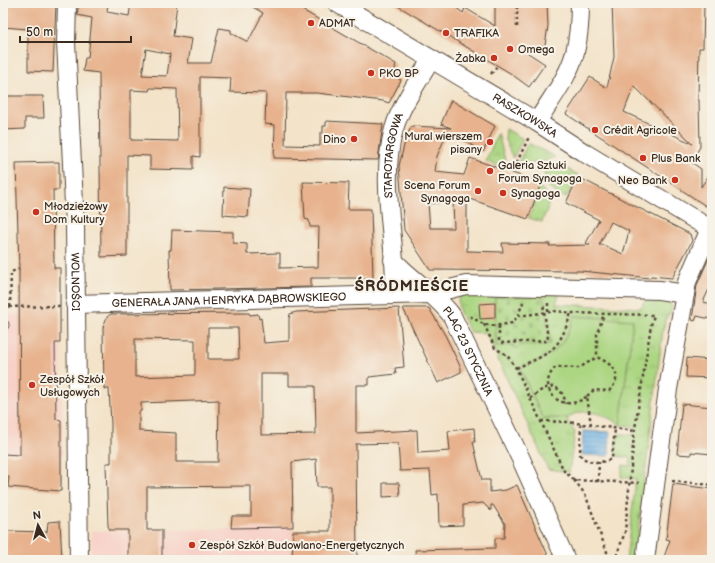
<svg xmlns="http://www.w3.org/2000/svg" width="715" height="563" viewBox="0 0 715 563" font-family="'Balsamiq Sans',sans-serif">
	<style>
		.built { fill: #f7d1c7 }
		.grass { fill: url(#grass-tufts); stroke: #748050; fill-rule: evenodd }
		.cemetery { fill: url(#cemetery-stones); stroke: #748050 }
		.park { fill: #acd682; stroke: #748050 }
		.water { fill: url(#water-rules); stroke: #546e80 }
		.building { fill: #e7b28d; fill-rule: evenodd }
		.lines { fill: none; stroke-linecap: round; stroke-linejoin: round }
		.service-casing { stroke: #574638; stroke-width: 11 }
		.minor-casing { stroke: #574638; stroke-width: 20 }
		.path { stroke: #574638; stroke-width: 2.5; stroke-dasharray: 3 3; stroke-linecap: butt }
		.service { stroke: #fff; stroke-width: 9 }
		.minor { stroke: #fff; stroke-width: 18 }
		.poi-dot { fill: #c8321e; stroke: #f7f3e8; stroke-width: 1.5 }
		.labels { text-anchor: middle; stroke-width: 4; stroke-linejoin: round; paint-order: stroke }
		.poi-label { font-size: 11px; fill: #3b2a1e; stroke: #f7f3e8; text-anchor: start }
		.street-label { font-size: 11px; fill: #3b2a1e; stroke: #f7f3e8 }
		.district-label { font-size: 15px; font-weight: bold; letter-spacing: 1px; fill: #3b2a1e; stroke: #f7f3e8 }
	</style>
	<defs>
		<pattern id="grass-tufts" width="24" height="20" patternUnits="userSpaceOnUse"><rect width="24" height="20" fill="#acd682"/><path d="M3 7l-1-3M5 7V3M7 7l1-3M15 17l-1-3M17 17v-4M19 17l1-3" fill="none" stroke="#95b870"/></pattern>
		<pattern id="cemetery-stones" width="16" height="16" patternUnits="userSpaceOnUse"><rect width="16" height="16" fill="#acd682"/><path d="M2 7V4a2 2 0 0 1 4 0v3zM10 15v-3a2 2 0 0 1 4 0v3z" fill="#95b870"/></pattern>
		<pattern id="water-rules" width="6" height="5" patternUnits="userSpaceOnUse"><rect width="6" height="5" fill="#6eb1e3"/><path d="M0 2.5h6" fill="none" stroke="#5c90b7"/></pattern>
	</defs>
	<rect width="100%" height="100%" fill="#f7f3e8"/>
	<filter id="ink" filterUnits="userSpaceOnUse"><feTurbulence type="fractalNoise" baseFrequency=".025" numOctaves="2"/><feDisplacementMap in="SourceGraphic" scale="8" xChannelSelector="R" yChannelSelector="G"/><feConvolveMatrix kernelMatrix="1 2 1 2 8 2 1 2 1" color-interpolation-filters="sRGB"/></filter>
	<filter id="wash" filterUnits="userSpaceOnUse"><feTurbulence type="fractalNoise" baseFrequency=".012" numOctaves="4" result="noise"/><feDisplacementMap in="SourceGraphic" scale="16" xChannelSelector="R" yChannelSelector="G"/><feGaussianBlur stdDeviation="0.9" result="paint"/><feColorMatrix in="noise" values="0 0 0 0 0 0 0 0 0 0 0 0 0 0 0 0 0 1.4 0 .05"/><feComposite in="paint" operator="in"/></filter>
	<g filter="url(#wash)">
		<rect width="100%" height="100%" fill="#f3e3c9"/>
		<!-- built -->
		<g class="built">
			<path d="M3,313L60,314L63,456L3,452Z"/>
			<path d="M293,528L292,560H92L91,531Z"/>
		</g>
		<!-- grass -->
		<g class="grass">
			<path d="M506,129L523,139L513,158L505,140Z"/>
			<path d="M498,133L506,164L505,169L486,161Z"/>
			<path d="M528,143L555,157C542,163 532,164 518,163Z"/>
			<path d="M557,163L578,175L566,198C552,191 547,189 544,173Z"/>
			<path d="M540,187C553,201 548,207 542,222L529,218Z"/>
			<path d="M560,292L556,304L641,308L647,296L667,299L671,303L672,310L667,317L663,329L637,539V560H626L636,479L621,477L623,465L630,466L631,458L616,456L615,454L617,435L619,434L634,435L635,427L620,425L633,320L574,316C566,348 549,358 520,369L543,418H568V422L575,432L569,472L548,469L486,333L470,332C464,320 454,307 460,294ZM495,297L514,348L513,345H496Z"/>
		</g>
		<!-- cemetery -->
		<path class="cemetery" d="M543,296L551,344L520,345L517,349L513,345L496,346L495,297Z"/>
		<!-- park -->
		<path class="park" d="M574,316L633,320L620,425C607,415 583,405 568,418H543L520,368C549,358 566,348 574,316Z"/>
		<!-- water -->
		<path class="water" d="M583,431L610,432L609,456L582,455Z"/>
		<g id="blocks">
			<!-- building -->
			<g class="building">
				<path d="M3,3H56L53,72L28,71V29L3,27Z"/>
				<path d="M79,3H108L107,12L129,16L131,3H177L173,36L192,39L188,63H211L219,28L231,30V33L248,42L263,13L246,3H290L396,64L395,68L397,78L401,80L389,103L383,101L317,93H286L285,145L320,146V133H323V126H326V121L383,124L378,160L274,158L275,125L265,124L266,93L230,92L231,78L200,77V157L193,156V170L150,169V156L127,155V256L101,257L99,73L83,71L85,58H88L92,18L77,15ZM146,49L170,54L167,76L142,75ZM150,88L177,89L178,141L131,140V90L149,91Z"/>
				<path d="M393,3H450L463,13L465,8L495,26V3H547L548,26L545,45L525,51L545,64L529,87L510,73Z"/>
				<path d="M612,3H704L703,48H699L698,100H699L700,147L691,162L701,169V187L712,170V210L566,114L590,77L607,88L614,57ZM634,86L693,144L624,112Z"/>
				<path d="M3,96H43L44,118H25V129L3,130Z"/>
				<path d="M451,100L495,126L483,152L448,131L437,156L435,172L464,175L470,158L541,183L528,219L467,198V251L503,252L502,243L550,244L549,246L590,245L586,243L599,220L566,203L578,177L690,234L692,241L672,278L651,276L650,278L581,271L430,270L404,230L399,166L406,137L412,126L451,128L441,124ZM453,201L454,228H430L428,204ZM611,222L629,231L623,254L603,245H599Z"/>
				<path d="M59,162V190H53L54,268H60V343H55L56,419L61,420V491L8,487L9,477H3V454L20,455L19,269L16,163Z"/>
				<path d="M303,182L349,183L348,209H371L373,278H311V287L170,290L169,250H171L172,230L233,232V243L247,244V254L280,253V268L318,267L319,227H310L309,220L305,219Z"/>
				<path d="M224,187L250,189L248,217L223,215Z"/>
				<path d="M712,251V283L703,302L712,304L710,319L697,316L695,321L692,320L697,285Z"/>
				<path d="M495,303V318L480,319L479,304Z"/>
				<path d="M399,308L404,367L395,368L396,374L369,377V385H356V433L417,430L418,453L450,451L448,431L474,428L475,442H473L482,480H490V492L506,490L517,485L550,560H416L415,550L495,548V538H504L505,524L493,505H491V511L483,503L463,505V525L439,526L438,494L432,495L430,470L400,471L398,443L356,444L357,559L292,560L293,531H330V487H317L316,459L292,462L293,527L231,528L232,516H251V486L147,487V530H162V560H128V530H110L108,526L106,463H111V424L109,389H104L103,327L107,317L111,314L249,313L250,315L258,314L259,319L261,318L264,343L289,341V319L290,314L296,312ZM208,328H238L239,359H208ZM135,339L195,340V375L135,377ZM261,374H289V386H315L316,434L261,435ZM219,400L218,462H176V433L139,431V412L141,411V403Z"/>
				<path d="M403,308H429L445,335L461,368V372L438,383Z"/>
				<path d="M687,358L712,360V378L686,377Z"/>
				<path d="M682,404L712,407V454L691,452V455L677,454Z"/>
				<path d="M383,483H399L400,496L383,497Z"/>
				<path d="M673,484L712,489V560H689L664,557L670,540L666,539Z"/>
				<path d="M60,521L62,560H5L7,531L47,532L48,522Z"/>
			</g>
		</g>
	</g>
	<g filter="url(#ink)">
		<use href="#blocks" fill-opacity="0" stroke="#574638" stroke-width="1"/>
		<g class="lines">
			<!-- service casing -->
			<g class="service-casing">
				<path id="service" d="M3,325H4"/>
			</g>
			<!-- minor casing -->
			<g class="minor-casing">
				<g id="minor">
					<path id="s1" d="M67,3L66,42L75,225L79,560"/>
					<path id="s2" d="M337,3L537,122L583,152L712,230"/>
					<path d="M537,122C550,100 569,77 575,52C579,36 580,19 580,3"/>
					<path id="s3" d="M393,260C411,280 436,294 452,316L521,459L566,560"/>
					<path id="s4" d="M381,295L392,288L395,281C394,231 380,178 394,129C401,104 419,81 431,59"/>
					<path id="s5" d="M75,304L430,294L466,285L659,290L685,294"/>
					<path d="M645,560L668,389L685,294L687,282L710,229"/>
				</g>
			</g>
			<!-- path -->
			<g class="path">
				<path d="M517,27V3"/>
				<path d="M491,74L497,66"/>
				<path d="M514,168L529,137"/>
				<path d="M548,303V312"/>
				<path d="M3,307L60,306"/>
				<path d="M10,307L11,272L19,269"/>
				<path d="M470,316L483,324L495,326L512,323L518,316L557,311L571,313L654,315L651,325L634,435L625,532L615,560"/>
				<path d="M518,316L523,302"/>
				<path d="M484,324L495,348L507,355L516,368L564,471L574,480L639,483"/>
				<path d="M499,326V341L501,343L546,341L548,339L543,303"/>
				<path d="M516,368C551,353 559,351 571,313"/>
				<path d="M587,396L594,390L609,391C625,375 612,364 597,357V334L604,314"/>
				<path d="M530,399C545,385 560,379 566,404"/>
				<path d="M541,421L568,422L635,431"/>
				<path d="M581,424L580,454C585,464 604,464 612,458L615,429"/>
				<path d="M591,425L587,396C562,417 534,387 556,367L579,368L597,357"/>
				<path d="M574,480L585,494L610,560"/>
				<path d="M672,481L712,485"/>
				<path d="M598,482L599,462"/>
			</g>
			<!-- service -->
			<use href="#service" class="service"/>
			<!-- minor -->
			<use href="#minor" class="minor"/>
		</g>
	</g>
	<!-- markers -->
	<g class="poi-dot">
		<circle cx="311" cy="23" r="4"/>
		<circle cx="446" cy="33" r="4"/>
		<circle cx="510" cy="49" r="4"/>
		<circle cx="494" cy="58" r="4"/>
		<circle cx="371" cy="73" r="4"/>
		<circle cx="595" cy="130" r="4"/>
		<circle cx="354" cy="139" r="4"/>
		<circle cx="490" cy="142" r="4"/>
		<circle cx="643" cy="158" r="4"/>
		<circle cx="490" cy="171" r="4"/>
		<circle cx="675" cy="180" r="4"/>
		<circle cx="478" cy="191" r="4"/>
		<circle cx="503" cy="193" r="4"/>
		<circle cx="36" cy="212" r="4"/>
		<circle cx="32" cy="385" r="4"/>
		<circle cx="192" cy="545" r="4"/>
	</g>
	<g class="labels">
		<!-- poi labels -->
		<g class="poi-label">
			<text x="319" y="27">ADMAT</text>
			<text x="454" y="37">TRAFIKA</text>
			<text x="518" y="53">Omega</text>
			<text x="486" y="62" text-anchor="end">Żabka</text>
			<text x="379" y="77">PKO BP</text>
			<text x="603" y="134">Crédit Agricole</text>
			<text x="482" y="140" text-anchor="end">Mural wierszem<tspan x="482" dy="13">pisany</tspan></text>
			<text x="346" y="143" text-anchor="end">Dino</text>
			<text x="651" y="162">Plus Bank</text>
			<text x="498" y="169">Galeria Sztuki<tspan x="498" dy="13">Forum Synagoga</tspan></text>
			<text x="667" y="184" text-anchor="end">Neo Bank</text>
			<text x="470" y="189" text-anchor="end">Scena Forum<tspan x="470" dy="13">Synagoga</tspan></text>
			<text x="511" y="197">Synagoga</text>
			<text x="44" y="210">Młodzieżowy<tspan x="44" dy="13">Dom Kultury</tspan></text>
			<text x="40" y="383">Zespół Szkół<tspan x="40" dy="13">Usługowych</tspan></text>
			<text x="200" y="549">Zespół Szkół Budowlano-Energetycznych</text>
		</g>
		<!-- street labels -->
		<g class="street-label">
			<text dy="4" stroke="none"><textPath href="#s2" startOffset="219">RASZKOWSKA</textPath></text>
			<text dy="4" stroke="none"><textPath href="#s4" startOffset="147">STAROTARGOWA</textPath></text>
			<text dy="4" stroke="none"><textPath href="#s1" startOffset="279">WOLNOŚCI</textPath></text>
			<text dy="4" stroke="none"><textPath href="#s5" startOffset="154">GENERAŁA JANA HENRYKA DĄBROWSKIEGO</textPath></text>
			<text dy="4" stroke="none"><textPath href="#s3" startOffset="120">PLAC 23 STYCZNIA</textPath></text>
		</g>
		<!-- district labels -->
		<g class="district-label">
			<text x="412" y="291">ŚRÓDMIEŚCIE</text>
		</g>
	</g>
	<!-- margin -->
	<rect width="715" height="563" fill="none" stroke="#f7f3e8" stroke-width="16"/>
	<!-- north arrow -->
	<g transform="translate(38 525) rotate(353)" stroke="#f7f3e8" stroke-width="3" paint-order="stroke">
	<path d="M0-3L7 15L0 10L-7 15Z" fill="#3b2a1e"/>
	<text y="-6" font-size="11" font-weight="bold" text-anchor="middle" fill="#3b2a1e">N</text>
	</g>
	<!-- scale -->
	<path d="M20 36v6h111v-6" fill="none" stroke="#3b2a1e" stroke-width="2"/>
	<text x="26" y="36" font-size="12" fill="#3b2a1e" stroke="#f7f3e8" stroke-width="3" paint-order="stroke">50 m</text>
</svg>
